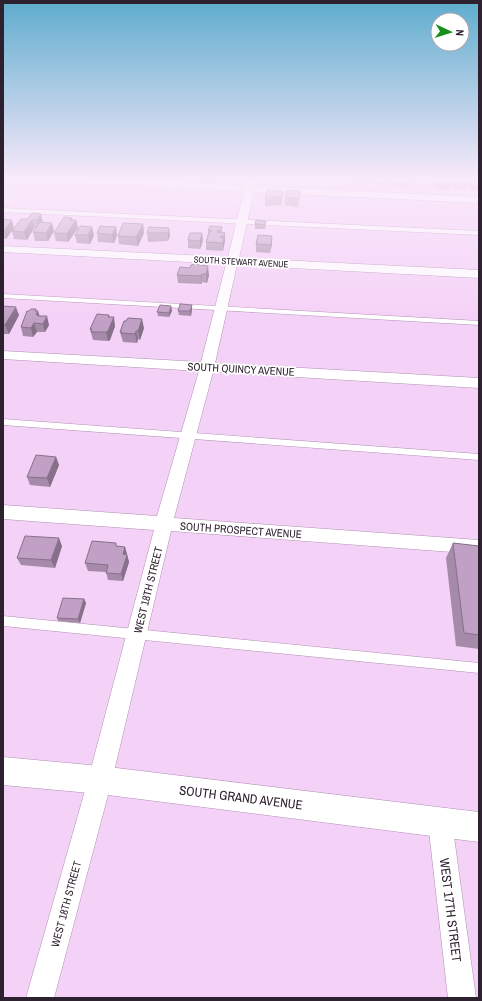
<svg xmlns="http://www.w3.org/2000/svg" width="482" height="1001" viewBox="0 0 482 1001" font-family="'Archivo Narrow',sans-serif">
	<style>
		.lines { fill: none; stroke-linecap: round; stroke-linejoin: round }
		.service-casing { stroke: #b190b4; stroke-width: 1 }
		.minor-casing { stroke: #b190b4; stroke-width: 1 }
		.tertiary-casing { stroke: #b190b4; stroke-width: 1 }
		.service { fill: #fff; fill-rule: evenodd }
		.minor { fill: #fff; fill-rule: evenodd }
		.tertiary { fill: #fff; fill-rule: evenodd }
		.wall { fill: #a68aa9 }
		.shaded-wall { fill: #87708a }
		.building { fill: #c1a0c5; stroke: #87708a }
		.labels { text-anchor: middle; stroke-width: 3.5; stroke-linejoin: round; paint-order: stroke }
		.far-street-label { font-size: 9px; fill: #2e212f; stroke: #fff }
		.street-label { font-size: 11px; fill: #2e212f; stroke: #fff }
		.near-street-label { font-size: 13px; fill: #2e212f; stroke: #fff }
	</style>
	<rect width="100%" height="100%" fill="#f4d1f7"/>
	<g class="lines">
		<!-- service casing -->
		<g class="service-casing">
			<g id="service">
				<path d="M3,208L479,231V235L3,212Z"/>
				<path d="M3,294L479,321V325L3,298Z"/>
				<path d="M3,419L479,454V460L3,425Z"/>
				<path d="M3,616L479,663V673L3,626Z"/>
			</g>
		</g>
		<!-- minor casing -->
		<g class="minor-casing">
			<g id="minor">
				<path d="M88,181H156L245,186L246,181H256L255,186L479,197V203L254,192L239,258L479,270V278L237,265L215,363L479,378V388L213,372L174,518L479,540V554L171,531L112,780L54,998H26L88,780L154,530L3,519V505L157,516L199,371L3,359V351L201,362L226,264L3,252V246L228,257L244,191L93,184Z"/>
				<path d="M440,810L449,813L452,822L476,998H448L428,822L431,813Z"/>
			</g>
		</g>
		<!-- tertiary casing -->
		<g class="tertiary-casing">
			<path id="tertiary" d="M3,757L100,766L479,812V842L100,794L3,785Z"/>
		</g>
		<!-- service -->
		<use href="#service" class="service"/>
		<!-- minor -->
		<use href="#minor" class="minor"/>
		<!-- tertiary -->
		<use href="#tertiary" class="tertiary"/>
	</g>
	<!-- wall -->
	<g class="wall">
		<path d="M350,181H368L367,183L350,182Z"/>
		<path d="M374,181H389L388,183H385V185L375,183Z"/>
		<path d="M394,181H410L409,187H395Z"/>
		<path d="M434,181H451L449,190L436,189Z"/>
		<path d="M452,181H479V190H471L468,182L467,189H465V190L454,188Z"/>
		<path d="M283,191L282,199L281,205L265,206V198Z"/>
		<path d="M300,191L298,207L285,205V197Z"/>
		<path d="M32,213L54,231L48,241H35L33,232L36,228H34L27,240L14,239L12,231L28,219Z"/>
		<path d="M72,218V220H76L78,228L68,242L56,241L54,233Z"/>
		<path d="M3,219L14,228L6,239H3Z"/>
		<path d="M143,224L144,233L138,246L119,244L118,236Z"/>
		<path d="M255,224L266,225L265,229H255Z"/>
		<path d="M92,227L94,235L90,244L77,243L75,235Z"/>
		<path d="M222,227V233H225V241L223,251L206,250V242L208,234V230Z"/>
		<path d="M169,228L170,236L168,241L148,242L147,233Z"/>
		<path d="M97,233L117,235L114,243L98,242Z"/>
		<path d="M202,233L203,241L200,249L188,248V240Z"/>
		<path d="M256,244H272L270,253L256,252Z"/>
		<path d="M180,267L209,275L207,283L202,282V284L178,283L177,275Z"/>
		<path d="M3,306L19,315L9,334H3Z"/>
		<path d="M171,306L172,311L169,317L158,316L157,312Z"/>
		<path d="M36,309V311H38L39,316L49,325L45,332H37L33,337L23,336L21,327L29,311Z"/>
		<path d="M192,309L191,316L179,315L178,311Z"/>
		<path d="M109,315L110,317L115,326L110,340L108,341L93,340L90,329Z"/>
		<path d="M144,328L140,340L138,339L137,343L123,342L120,332Z"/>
		<path d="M56,457L59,465L50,487L30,485L27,477Z"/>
		<path d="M453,543L479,546V649L456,646L446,558Z"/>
		<path d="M62,546L55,568L21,565L17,558Z"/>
		<path d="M117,546L125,547L129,562L123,581L108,580L106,572L88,571L85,563Z"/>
		<path d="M84,599L86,603L80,623L58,621L57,618Z"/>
	</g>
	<!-- shaded-wall -->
	<g class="shaded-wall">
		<path d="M283,191L282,199L281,205V197Z"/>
		<path d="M41,214L43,222L39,228L37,220Z"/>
		<path d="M72,218L73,224L76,220L78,228L68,242L67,234L70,220Z"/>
		<path d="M12,220L14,228L6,239L4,231Z"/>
		<path d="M32,220L34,228L27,240L24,232Z"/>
		<path d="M52,223L54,231L48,241L46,233Z"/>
		<path d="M143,224L144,233L138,246L136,237Z"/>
		<path d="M92,227L94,235L90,244L88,235Z"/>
		<path d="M116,227L117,235L114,243L112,235Z"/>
		<path d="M169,228L170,236L168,241V233Z"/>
		<path d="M202,233L203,241L200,249V241Z"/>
		<path d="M225,233V241L223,251V243Z"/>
		<path d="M272,236V244L270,253L271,245Z"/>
		<path d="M208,266L209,275L207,283L206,274Z"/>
		<path d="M202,274V284L201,276Z"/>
		<path d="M192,305V309L191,316L190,311Z"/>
		<path d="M171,306L172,311L169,317V313Z"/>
		<path d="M16,307L19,315L9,334L5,325Z"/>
		<path d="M36,309L37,313L38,311L41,320L38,319L35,311Z"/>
		<path d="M47,316L49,325L45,332L43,324Z"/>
		<path d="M114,317L115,326L110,340L108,341L106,332Z"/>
		<path d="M142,319L144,328L140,340L138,331Z"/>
		<path d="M34,323L37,332L33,337L31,328Z"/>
		<path d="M136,331L138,339L137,343L135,334Z"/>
		<path d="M56,457L59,465L50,487L47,478Z"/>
		<path d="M59,538L62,546L55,568L51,560Z"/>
		<path d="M125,547L129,562L123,581L121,574L123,554Z"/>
		<path d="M84,599L86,603L80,623L78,619Z"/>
	</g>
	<!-- building -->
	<g class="building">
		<path d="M473,181H479V183L473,182Z"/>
		<path d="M267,190L283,191L281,197L265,198Z"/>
		<path d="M287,190L300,191L299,199L285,197Z"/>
		<path d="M32,213L41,214L37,220H32L24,232L12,231L21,219H28Z"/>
		<path d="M64,217L72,218L70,220H76L67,234L54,233Z"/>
		<path d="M3,219L12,220L4,231H3Z"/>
		<path d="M256,220L266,221L265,225L255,224Z"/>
		<path d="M40,222L52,223L46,233L33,232Z"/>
		<path d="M123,223L143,224L136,237L118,236Z"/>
		<path d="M80,226L92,227L88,235H75Z"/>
		<path d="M100,226L116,227L112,235L97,233Z"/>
		<path d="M210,226L222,227L221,231L218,230L217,232L225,233L224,236H221V238H224L223,243L206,242L209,232H211L212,230H208Z"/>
		<path d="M149,227L169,228L168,233H147Z"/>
		<path d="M190,233H202L200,241L188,240Z"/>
		<path d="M258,235L272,236L271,245L256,244Z"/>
		<path d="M194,264L208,266L206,274H202L201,276L177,275L180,267L190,268L191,265Z"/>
		<path d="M180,304L192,305L190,311H178Z"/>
		<path d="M160,305L171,306L169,313L157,312Z"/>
		<path d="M3,306L16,307L5,325H3Z"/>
		<path d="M31,309H36L35,311H38L36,314L38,316H47L43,324L34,323L31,328L21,327L27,311H29Z"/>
		<path d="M97,314L109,315L108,317H114L108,331L106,332H91L92,329H90Z"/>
		<path d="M128,318L142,319L138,331H136L135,334L121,333L122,332H120L124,321H126Z"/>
		<path d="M36,455L56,457L47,478L27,477Z"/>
		<path d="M25,536L59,538L51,560L17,558Z"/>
		<path d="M92,541L116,543V546L125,547L123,554L127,555L121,574L106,573L108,565L85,563Z"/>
		<path d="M453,543L479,546V635L464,633Z"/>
		<path d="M63,598L84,599L78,619L57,618Z"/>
	</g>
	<!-- sky -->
	<linearGradient id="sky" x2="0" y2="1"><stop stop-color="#5eacce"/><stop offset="0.56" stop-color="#faeafb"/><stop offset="1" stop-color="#faeafb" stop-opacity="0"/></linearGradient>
	<rect width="482" height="321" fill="url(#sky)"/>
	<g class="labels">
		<!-- far-street labels -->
		<g class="far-street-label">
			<text transform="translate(241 262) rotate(3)" y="3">SOUTH STEWART AVENUE</text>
		</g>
		<!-- street labels -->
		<g class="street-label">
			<text transform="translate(241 369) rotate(3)" y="4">SOUTH QUINCY AVENUE</text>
			<text transform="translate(241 530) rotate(4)" y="4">SOUTH PROSPECT AVENUE</text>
			<text transform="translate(148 590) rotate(-76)" y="4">WEST 18TH STREET</text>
			<text transform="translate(66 904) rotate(-75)" y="4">WEST 18TH STREET</text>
		</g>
		<!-- near-street labels -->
		<g class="near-street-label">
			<text transform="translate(241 797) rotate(7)" y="5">SOUTH GRAND AVENUE</text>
			<text transform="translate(451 910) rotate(83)" y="5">WEST 17TH STREET</text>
		</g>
	</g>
	<!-- border -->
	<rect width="482" height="1001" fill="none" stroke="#2e212f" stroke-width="8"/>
	<!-- north arrow -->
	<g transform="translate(450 32) rotate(94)"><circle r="19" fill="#ffffff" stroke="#aba6ac"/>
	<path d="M0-3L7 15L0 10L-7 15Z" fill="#16901c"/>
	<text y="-6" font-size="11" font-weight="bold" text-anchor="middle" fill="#2e212f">N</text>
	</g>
</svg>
